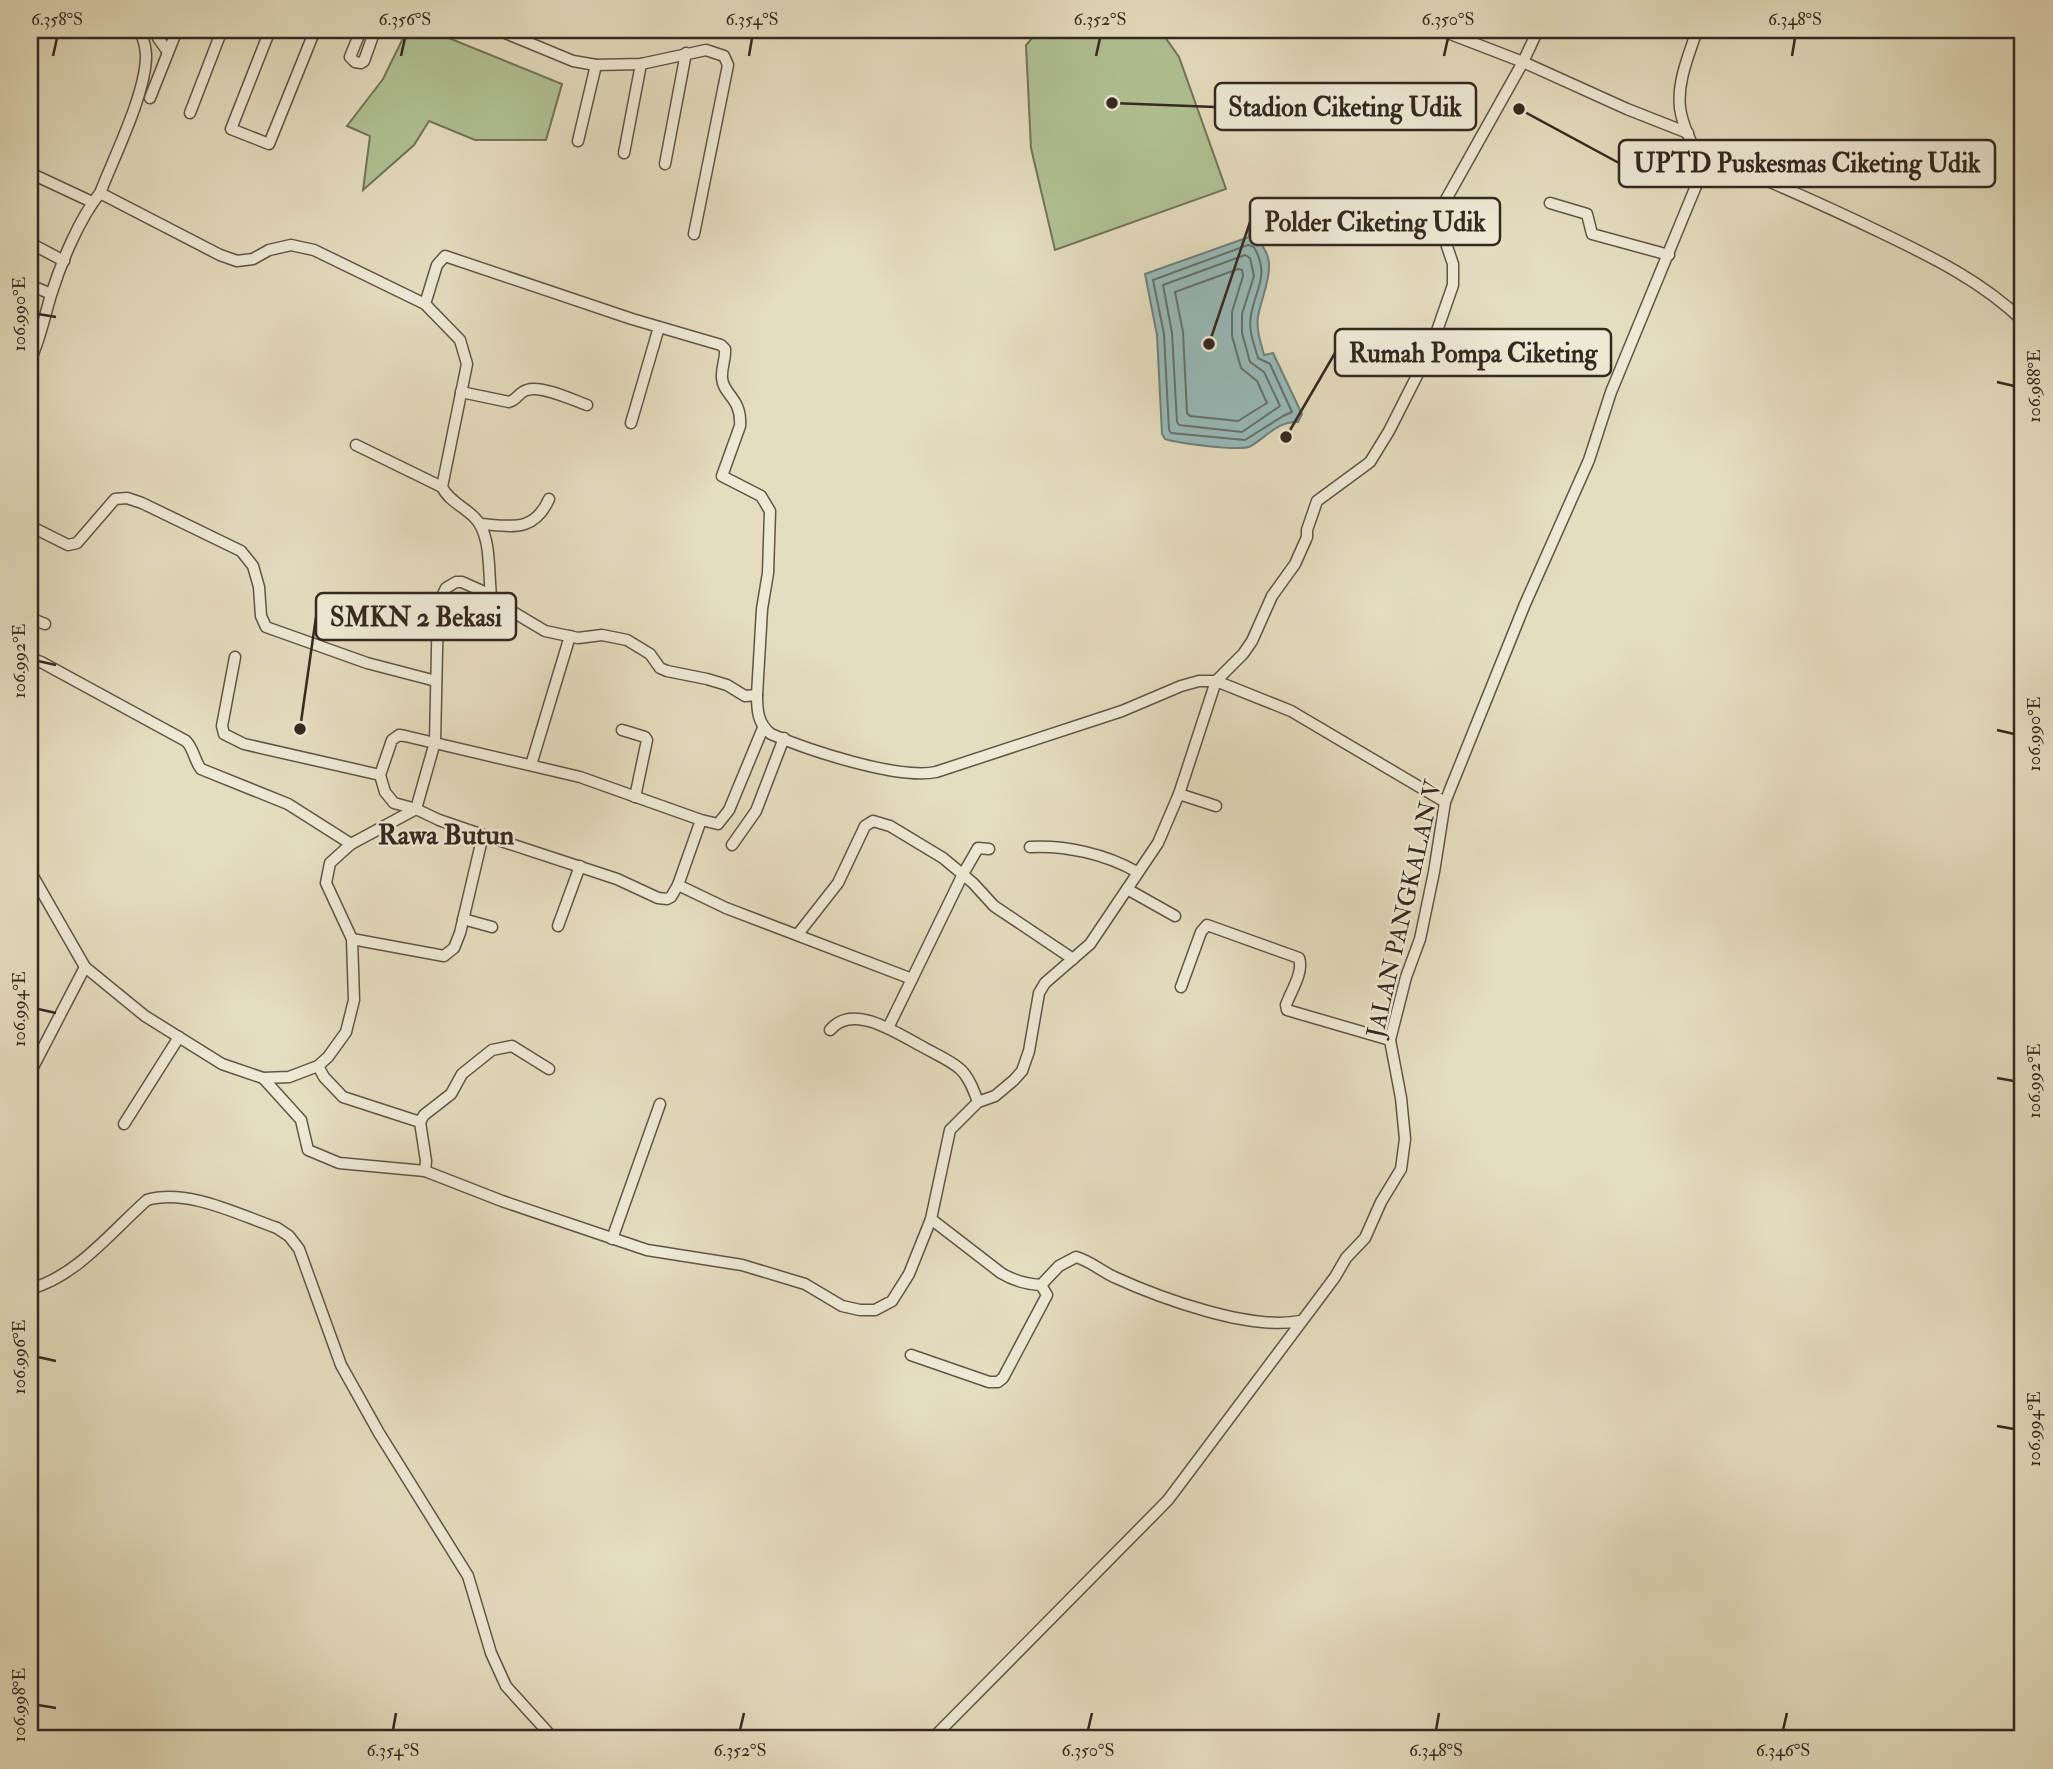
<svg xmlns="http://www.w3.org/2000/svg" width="2053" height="1769" viewBox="0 0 2053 1769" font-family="'IM FELL Double Pica',serif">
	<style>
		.green { fill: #b1c295; stroke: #72755a; stroke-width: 2 }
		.water { fill: #98baba; stroke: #70807c; stroke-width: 2 }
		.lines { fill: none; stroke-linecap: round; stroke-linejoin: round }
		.shore { stroke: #66716d; stroke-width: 2 }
		.minor-casing { stroke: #605548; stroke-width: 13 }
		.minor { stroke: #eee9d5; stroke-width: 10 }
		.ticks { fill: none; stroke: #342820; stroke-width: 2.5 }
		.labels { text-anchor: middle; stroke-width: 5; stroke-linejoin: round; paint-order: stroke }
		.street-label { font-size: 24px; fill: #342820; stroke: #eee9d5 }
		.quarter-label { font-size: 28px; font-weight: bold; fill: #342820; stroke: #eee9d5 }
		.leader { fill: none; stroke: #342820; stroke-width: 2.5 }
		.callout-dot { fill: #342820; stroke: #eee9d5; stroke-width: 2.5 }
		.callout { fill: #eee9d5; stroke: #342820; stroke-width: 2.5 }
		.callout-label { font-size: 26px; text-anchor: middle; font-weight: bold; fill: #342820 }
		.neatline { fill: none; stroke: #342820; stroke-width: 2.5 }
		.ticks-label { font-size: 18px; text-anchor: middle; fill: #342820 }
	</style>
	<rect width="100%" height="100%" fill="#e5ddbf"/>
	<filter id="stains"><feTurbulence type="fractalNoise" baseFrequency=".00286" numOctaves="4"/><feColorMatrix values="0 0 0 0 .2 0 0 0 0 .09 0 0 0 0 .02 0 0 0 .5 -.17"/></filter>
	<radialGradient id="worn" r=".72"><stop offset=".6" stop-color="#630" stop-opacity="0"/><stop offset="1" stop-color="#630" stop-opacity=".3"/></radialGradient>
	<!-- green -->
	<g class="green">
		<path d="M407,30H429L562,84L546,140H475L429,121L414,145L363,190L370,136L347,126L383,79Z"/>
		<path d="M1039,30H1160L1179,57L1226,189L1055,250L1031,148L1026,45Z"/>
	</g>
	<!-- water -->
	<path class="water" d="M1248,227H1254V238C1283,259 1262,291 1258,317C1256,330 1261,343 1264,355L1273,353L1302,414L1298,422C1279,421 1267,436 1251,446C1240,452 1178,443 1165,439L1162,434L1157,335L1145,274L1249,237Z"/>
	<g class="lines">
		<!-- shore -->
		<g class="shore">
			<path d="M1248,245L1254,247C1270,276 1256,287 1251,315C1248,330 1254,344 1258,358L1270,364L1292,412L1283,416L1245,440L1171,433L1169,430L1164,334L1153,280Z"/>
			<path d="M1245,255L1250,258L1254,276L1242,314V333L1250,362L1264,372L1280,406L1242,432L1179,425L1177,422L1172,333L1163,285Z"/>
			<path d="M1238,269L1242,270L1243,276L1232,312V336L1241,368L1257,381L1267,403L1238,421L1190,416L1187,413L1183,332L1175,292Z"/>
		</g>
		<!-- minor casing -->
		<g class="minor-casing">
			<g id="minor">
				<path d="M155,30L158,38L168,52"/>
				<path d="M270,30L231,129L269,144L315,30"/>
				<path d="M361,30L350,57L355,62L361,63L364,61L375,30"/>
				<path d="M498,30L573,61L596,65L641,64L706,50L724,56L728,65L694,234"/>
				<path d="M1440,30L1523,62L1627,109L1688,133"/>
				<path d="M150,98L177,30"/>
				<path d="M190,113L222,30"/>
				<path d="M578,141L596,65"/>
				<path d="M1694,150C1758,176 1820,203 1882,233C1932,257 1983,282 2023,321"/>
				<path d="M624,153L641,64"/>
				<path d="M665,164L686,53"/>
				<path d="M30,173L92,202"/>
				<path d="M100,193L220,255L237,261L253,259L269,250L291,245L314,250L425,304L460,340L467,364L442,487C448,500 464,507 474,517C492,534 488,572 491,595"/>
				<path d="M1550,203L1587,214L1592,234L1669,255"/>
				<path d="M30,243L64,261"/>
				<path d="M30,285L51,294"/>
				<path d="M425,304L437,265L445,256L632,319L721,345L725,349C726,359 721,368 722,378C723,395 742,398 740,426L722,476L761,496L770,511L768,573L762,609L757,695"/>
				<path d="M30,361C40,340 44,318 51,295C61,263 79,219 100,193C114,157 146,93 146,56C146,47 143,38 140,30"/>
				<path d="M461,392L509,402C517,400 519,392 527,390C541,385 573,400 587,405"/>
				<path d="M631,423L659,327"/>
				<path d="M356,445L442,487"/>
				<path d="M480,524C511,526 534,533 549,499"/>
				<path d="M30,526L68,545L77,543L115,499L127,498L142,503L241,551L253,566L259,587L261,616L266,627L367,663L436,681"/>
				<path d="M30,618L45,624"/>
				<path d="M235,657L222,726L224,734L244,744L380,775"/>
				<path d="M30,658L41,662L186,741C194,749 194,760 201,769L288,804L351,844"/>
				<path d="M622,730L645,737L647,740L635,797"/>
				<path d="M531,765L570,636"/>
				<path d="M1179,794L1216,806"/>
				<path d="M701,820L580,777L405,736L399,735L392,740L380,775L385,792L394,803L416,809L439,820L483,835L617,879L658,898L667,899L671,897L678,885L701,820L718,824L729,810L763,728"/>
				<path d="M732,845L756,811L784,738"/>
				<path d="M1030,847C1065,845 1106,854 1137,872"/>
				<path d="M30,871L85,967L145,1016L222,1064L263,1078L289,1077L318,1066L328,1057L346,1032L354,1000L352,939L326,883L330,863L351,844L416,809L435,742L438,605L446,588L456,582H462L491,595L510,610L545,631L578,638L602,635L627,640L650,654L660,668L667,671L707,679L727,685L745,696L757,695C757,711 758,724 771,734C808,750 898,780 936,772L1122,711L1181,686L1199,681H1216L1291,711L1445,802"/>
				<path d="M678,885L726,908L912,979L963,874L978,848L989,849"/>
				<path d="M1127,889L1175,916"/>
				<path d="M463,919L492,927"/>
				<path d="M558,926L580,866"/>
				<path d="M798,934L838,883L865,826L873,821L890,826L943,858L973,883L994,906L1073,959"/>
				<path d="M352,939L444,956L454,948L460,933L483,835"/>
				<path d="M1181,987L1201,932L1207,925L1299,958C1304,972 1291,991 1286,1005L1287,1010L1390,1040"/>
				<path d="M888,1028L912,979"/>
				<path d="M830,1030C853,1002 898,1034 923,1047C935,1054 950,1060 960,1069C969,1077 974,1091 978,1102"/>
				<path d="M318,1066L324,1077L343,1097L420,1122L426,1161L425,1171"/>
				<path d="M30,1073L85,967"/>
				<path d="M263,1078L301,1120L308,1150L339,1163L425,1171L502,1201L647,1250L742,1265L805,1284L842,1306L860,1310H875L892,1301L909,1274L931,1219L950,1130L978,1102L995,1096L1014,1080L1022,1071L1029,1051L1039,993L1045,983L1090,944L1158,843L1179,794L1216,681L1243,654L1252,641L1272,596L1295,564L1307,537V530L1317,501L1370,462L1389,431L1431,348L1453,285V264L1439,223V212L1523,62L1538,30"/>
				<path d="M420,1122L424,1115L451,1094L462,1074L492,1050L512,1046L549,1069"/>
				<path d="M124,1124L179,1037"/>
				<path d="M931,1219L1001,1273C1014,1281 1026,1284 1041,1285L1059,1266L1076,1257C1090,1261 1100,1270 1114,1277C1160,1298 1250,1331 1300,1321"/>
				<path d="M612,1239L660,1104"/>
				<path d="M30,1289C77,1276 111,1232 147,1200C187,1188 237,1214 277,1228L289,1236L299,1249L341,1365L379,1433L468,1576L491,1653L506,1686L554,1739"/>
				<path d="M911,1355L989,1382H998L1003,1378L1047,1295L1041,1285"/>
				<path d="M932,1739L1168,1500L1335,1277L1346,1258L1365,1238L1381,1202L1401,1169L1405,1139L1401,1098L1390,1040L1406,977L1420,939L1434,872L1445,802L1525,604L1589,460L1611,392L1696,186C1704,151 1684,139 1680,108C1677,81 1689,55 1697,30"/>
			</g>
		</g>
		<!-- minor -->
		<use href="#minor" class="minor"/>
	</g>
	<!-- ticks -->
	<path class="ticks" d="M53,56L57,38M401,56L405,38M749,56L752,38M1096,56L1100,38M1444,56L1448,38M1792,56L1795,38M38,314L56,317M1997,382L2014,386M38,661L56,665M1997,730L2014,734M38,1009L56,1013M1997,1078L2014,1081M38,1357L56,1361M1997,1426L2014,1429M38,1705L56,1708M393,1730L396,1713M740,1730L744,1713M1088,1730L1092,1713M1436,1730L1439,1713M1783,1730L1787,1713"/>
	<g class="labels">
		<!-- street labels -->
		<g class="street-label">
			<text transform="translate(1404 909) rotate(-77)" y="8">JALAN PANGKALAN V</text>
		</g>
		<!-- quarter labels -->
		<g class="quarter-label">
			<text x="446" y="844">Rawa Butun</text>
		</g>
	</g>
	<!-- callouts -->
	<path class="leader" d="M1112 103L1215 107M1519 109L1619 163M1209 344L1250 222M1286 437L1335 353M300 729L316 617"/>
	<g class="callout-dot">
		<circle cx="1112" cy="103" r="7"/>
		<circle cx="1519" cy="109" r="7"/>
		<circle cx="1209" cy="344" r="7"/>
		<circle cx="1286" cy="437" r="7"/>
		<circle cx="300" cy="729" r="7"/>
	</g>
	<g class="callout">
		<rect x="1215" y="83" width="261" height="47" rx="7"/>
		<rect x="1619" y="140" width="376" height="47" rx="7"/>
		<rect x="1250" y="198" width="250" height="47" rx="7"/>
		<rect x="1335" y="329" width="276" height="47" rx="7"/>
		<rect x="316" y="593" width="200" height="47" rx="7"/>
	</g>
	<g class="callout-label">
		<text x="1345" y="116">Stadion Ciketing Udik</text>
		<text x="1807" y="172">UPTD Puskesmas Ciketing Udik</text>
		<text x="1375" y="231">Polder Ciketing Udik</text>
		<text x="1473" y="362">Rumah Pompa Ciketing</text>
		<text x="416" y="626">SMKN 2 Bekasi</text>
	</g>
	<!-- margin -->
	<rect width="2053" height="1769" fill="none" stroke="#e5ddbf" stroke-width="77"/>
	<rect x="38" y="38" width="1976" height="1692" class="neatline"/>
	<g class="ticks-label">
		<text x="57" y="25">6.358°S</text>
		<text x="405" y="25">6.356°S</text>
		<text x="752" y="25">6.354°S</text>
		<text x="1100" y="25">6.352°S</text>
		<text x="1448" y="25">6.350°S</text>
		<text x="1795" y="25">6.348°S</text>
		<text transform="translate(19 314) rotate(-90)" y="6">106.990°E</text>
		<text transform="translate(2034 386) rotate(-90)" y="6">106.988°E</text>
		<text transform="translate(19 661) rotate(-90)" y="6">106.992°E</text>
		<text transform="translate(2034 734) rotate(-90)" y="6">106.990°E</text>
		<text transform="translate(19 1009) rotate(-90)" y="6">106.994°E</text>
		<text transform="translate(2034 1081) rotate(-90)" y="6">106.992°E</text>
		<text transform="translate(19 1357) rotate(-90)" y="6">106.996°E</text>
		<text transform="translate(2034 1429) rotate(-90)" y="6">106.994°E</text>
		<text transform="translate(19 1705) rotate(-90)" y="6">106.998°E</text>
		<text x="393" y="1756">6.354°S</text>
		<text x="740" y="1756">6.352°S</text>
		<text x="1088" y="1756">6.350°S</text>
		<text x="1436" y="1756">6.348°S</text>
		<text x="1783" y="1756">6.346°S</text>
	</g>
	<rect width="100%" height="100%" filter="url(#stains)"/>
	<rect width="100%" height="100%" fill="url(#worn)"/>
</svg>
